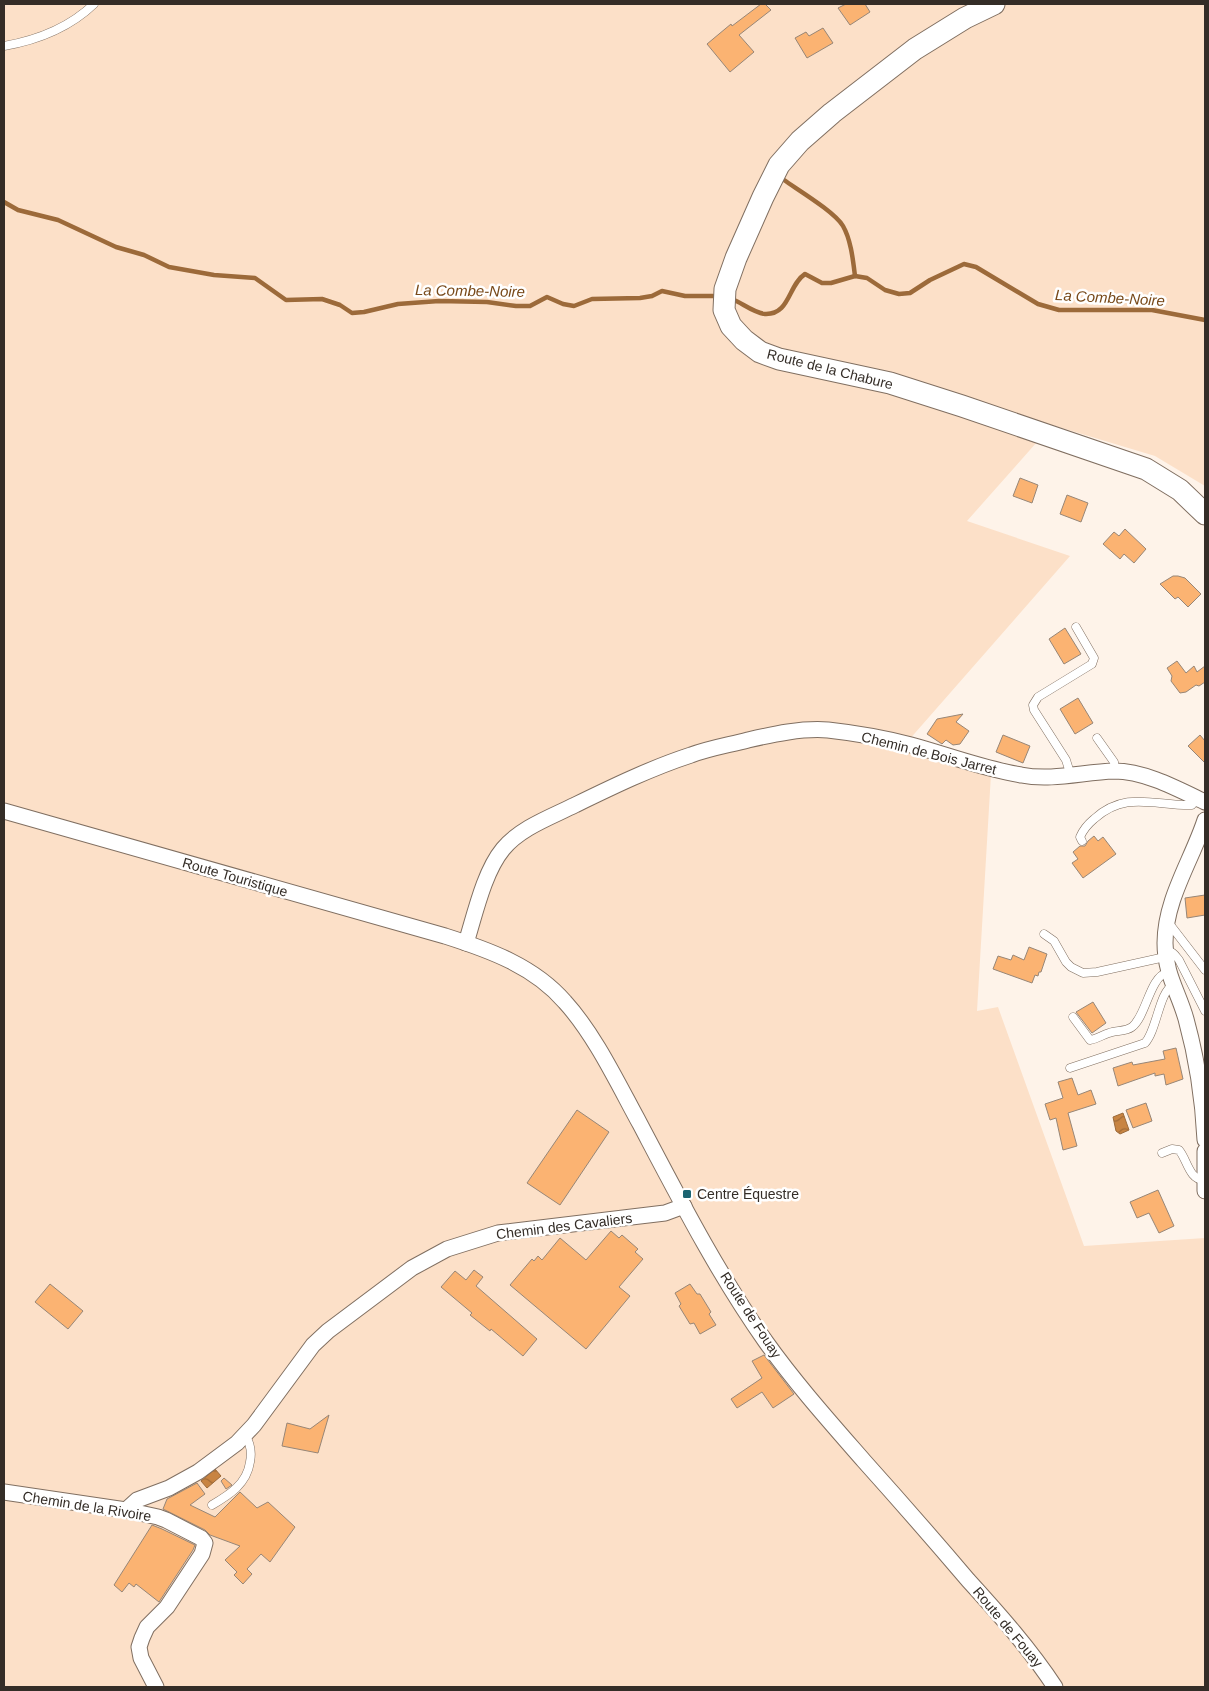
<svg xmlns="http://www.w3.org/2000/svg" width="1209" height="1691" viewBox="0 0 1209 1691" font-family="Helvetica,sans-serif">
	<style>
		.grass { fill: #fce0c8 }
		.water { fill: url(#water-waves); stroke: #9c6a3a }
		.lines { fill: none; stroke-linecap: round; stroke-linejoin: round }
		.stream { stroke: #9c6a3a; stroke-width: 4.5 }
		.building { fill: #fbb372; stroke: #978677 }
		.lane-casing { stroke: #806f61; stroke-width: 9 }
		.street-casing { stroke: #806f61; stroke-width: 17 }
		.secondary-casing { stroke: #806f61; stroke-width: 23 }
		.lane { stroke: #fff; stroke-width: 8 }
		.street { stroke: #fff; stroke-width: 15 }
		.secondary { stroke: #fff; stroke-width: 21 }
		.poi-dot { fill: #1b6471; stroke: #fff; stroke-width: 2 }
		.labels { text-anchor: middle; stroke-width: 5; stroke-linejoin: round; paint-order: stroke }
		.street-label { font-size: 14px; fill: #342d27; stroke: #fff }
		.poi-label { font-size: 14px; fill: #342d27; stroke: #fff; text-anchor: start }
		.water-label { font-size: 15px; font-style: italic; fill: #784919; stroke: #fff }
	</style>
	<defs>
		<pattern id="water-waves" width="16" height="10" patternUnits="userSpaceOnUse" patternTransform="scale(1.25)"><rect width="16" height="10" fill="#c88442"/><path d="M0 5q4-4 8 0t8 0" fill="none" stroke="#a36c37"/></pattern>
	</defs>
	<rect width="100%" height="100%" fill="#fef3e9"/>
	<!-- grass -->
	<path class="grass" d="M4,4H1205V486L1155,456L1052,425L967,521L1070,556L901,749L991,774L977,1011L998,1007L1084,1246L1205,1238V1687H4Z"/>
	<!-- water -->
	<g class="water">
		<path d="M1123,1113L1129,1130L1120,1134L1116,1131L1113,1117Z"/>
		<path d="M215,1469L221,1476L207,1488L201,1481Z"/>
	</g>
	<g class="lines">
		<!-- stream -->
		<g class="stream">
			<path d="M784,180C798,190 835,212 843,226C851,240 853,260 855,276"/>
			<path d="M4,202L18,210L58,220L116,247L144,255L169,267L214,275L255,278L286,300L322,299L340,305L352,313L364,312L398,304L439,301L487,302L516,306H530L547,297L563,304L574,306L592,299L640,298L652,296L662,291L685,296H713"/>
			<path d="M732,299C742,303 754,313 765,314C790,315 788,285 805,274L822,283H831L855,276L867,278L885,290L899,294L910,293L930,280L964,264L976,267L1038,304L1059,310H1152L1205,320"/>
		</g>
	</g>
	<!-- building -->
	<g class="building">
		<path d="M761,4H765L771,10L739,35L754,52L730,72L707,44L731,24L732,26Z"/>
		<path d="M846,4H865L870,12L850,25L838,8Z"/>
		<path d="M823,28L833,43L807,58L795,38L806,32L809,36Z"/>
		<path d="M1020,478L1038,485L1032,503L1013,496Z"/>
		<path d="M1067,495L1088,503L1081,522L1060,514Z"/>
		<path d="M1125,529L1146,549L1134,563L1124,554L1120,559L1103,544L1114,532L1119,536Z"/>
		<path d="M1173,576H1178L1185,578L1201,594L1188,607L1178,597L1175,599L1160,584Z"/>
		<path d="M1065,628L1081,654L1064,664L1049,639Z"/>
		<path d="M1177,661L1186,673L1194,666L1197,672L1205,666V682L1199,686L1196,685L1186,692L1180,693L1171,681L1172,676L1167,668Z"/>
		<path d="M1078,698L1093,723L1075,734L1060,709Z"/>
		<path d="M963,714L956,722L969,731L960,744L953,745L946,740L942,744L927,734L937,719Z"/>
		<path d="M1003,735L1030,746L1023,763L996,752Z"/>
		<path d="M1200,735L1205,741V763L1188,746Z"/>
		<path d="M1094,836L1098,841L1103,837L1116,854L1083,878L1072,863L1078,859L1073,852L1080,846H1085L1088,841Z"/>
		<path d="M1205,895V915L1187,918L1185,898Z"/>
		<path d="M1029,947L1047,954L1041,972H1039L1038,976L1035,975L1032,983L993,969L998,956L1011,960L1013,955L1024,960Z"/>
		<path d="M1093,1002L1106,1023L1092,1033L1076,1012Z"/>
		<path d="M1176,1048L1183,1079L1166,1085L1164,1074L1155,1076V1073L1118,1086L1113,1068L1132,1062L1133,1065L1165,1059L1163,1051Z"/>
		<path d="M1072,1078L1078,1095L1091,1090L1096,1104L1068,1113L1077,1146L1063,1150L1056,1118L1050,1120L1045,1104L1063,1098L1058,1082Z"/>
		<path d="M1146,1103L1152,1121L1133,1128L1126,1110Z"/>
		<path d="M577,1110L609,1132L560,1205L527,1183Z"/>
		<path d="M1158,1190L1174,1226L1159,1233L1149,1213L1137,1218L1130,1202Z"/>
		<path d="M611,1231L619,1238L622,1235L638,1249L635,1252L643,1259L619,1287L630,1296L586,1349L510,1285L532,1259L534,1261L538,1256L542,1260L560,1238L586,1260Z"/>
		<path d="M474,1270L483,1277L476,1286L537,1339L523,1356L491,1329L490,1331L470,1315L472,1313L441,1287L455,1271L466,1280Z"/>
		<path d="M50,1284L83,1311L68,1329L35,1302Z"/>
		<path d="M690,1284L697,1294H700L711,1312L709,1314L716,1325L700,1334L694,1323L690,1324L679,1306L681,1304L675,1293Z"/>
		<path d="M764,1355L794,1394L773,1408L762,1392L737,1408L731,1399L762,1378L752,1361Z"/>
		<path d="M329,1415L318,1453L282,1446L287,1423L310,1429Z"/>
		<path d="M224,1478L232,1485L226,1489L221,1481Z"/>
		<path d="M197,1483L205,1494L190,1505L215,1517L240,1492L257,1508L268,1502L295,1527L270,1562L261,1554L247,1569L252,1574L243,1584L234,1575L237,1572L225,1560L240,1546L210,1535L205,1530L163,1509L167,1499Z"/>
		<path d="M152,1525L162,1529L195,1545L193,1550L159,1602L136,1584L134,1587L129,1583L122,1592L114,1585Z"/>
	</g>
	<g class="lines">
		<!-- lane casing -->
		<g class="lane-casing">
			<g id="lane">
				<path d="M4,46C38,40 69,28 94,4"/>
				<path d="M1097,738L1114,762L1115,771"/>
				<path d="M1071,776L1066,760L1034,710L1033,705L1038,697L1092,664L1094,658L1076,627"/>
				<path d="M1082,841L1080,837C1083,830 1088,824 1094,819C1126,790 1155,806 1192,805L1197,798"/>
				<path d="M1168,922L1205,970"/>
				<path d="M1044,934L1054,941L1066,962L1071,967L1083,973L1097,972L1165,957"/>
				<path d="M1165,950C1173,951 1175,955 1179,960L1205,1011"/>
				<path d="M1073,1017L1090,1040C1097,1039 1102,1035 1109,1033C1116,1030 1125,1032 1132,1027C1147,1015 1149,977 1168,972"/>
				<path d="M1070,1068L1145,1043C1157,1030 1159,992 1173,985"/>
				<path d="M1162,1153L1172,1149L1179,1150C1187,1159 1189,1180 1204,1180"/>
				<path d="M212,1505C229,1495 247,1484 250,1462C252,1452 251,1444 245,1435"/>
			</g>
		</g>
		<!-- street casing -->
		<g class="street-casing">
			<g id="street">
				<path d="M4,811L445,936C489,950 534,966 565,1002C595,1035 618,1084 640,1124C679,1198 718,1274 766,1342C796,1384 830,1422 864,1461C899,1500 934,1540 968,1580C999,1614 1030,1649 1055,1687"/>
				<path d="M1205,820C1192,860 1165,899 1165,943C1165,974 1178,991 1186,1019C1197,1059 1203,1099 1205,1140"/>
				<path d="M466,943C475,914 484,872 503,849C520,828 551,817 575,805C612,787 651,768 691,755C710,748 729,745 748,740C774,734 802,728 828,730C855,733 884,738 911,745C948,755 984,769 1021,775C1052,781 1083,772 1114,771C1145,771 1178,789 1205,802"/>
				<path d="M1205,1191V1151"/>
				<path d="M4,1492L126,1510L158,1517L166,1520L201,1538L205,1543L202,1554L167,1607L147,1627L142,1638L139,1647L141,1658L156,1687"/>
				<path d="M126,1510L137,1500L169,1488L198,1472L237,1443L254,1425L313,1345L328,1331L412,1268L447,1249L498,1233L665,1213L684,1206"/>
			</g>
		</g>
		<!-- secondary casing -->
		<g class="secondary-casing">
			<path id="secondary" d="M994,4L965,18L915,49L832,113L800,141L779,165L763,197L736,258L725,289L724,310L731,326L744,340L760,352L779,359L890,383L962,406L1146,469L1180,490L1205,514"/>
		</g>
		<!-- lane -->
		<use href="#lane" class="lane"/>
		<!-- street -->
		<use href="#street" class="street"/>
		<!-- secondary -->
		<use href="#secondary" class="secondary"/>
	</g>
	<!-- markers -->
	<rect class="poi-dot" x="682" y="1189" width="10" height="10" rx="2.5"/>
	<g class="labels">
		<!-- street labels -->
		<g class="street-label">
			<text transform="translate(830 369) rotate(14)" y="5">Route de la Chabure</text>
			<text transform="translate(929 753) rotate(14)" y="5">Chemin de Bois Jarret</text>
			<text transform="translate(235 877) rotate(16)" y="5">Route Touristique</text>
			<text transform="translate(564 1226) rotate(-7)" y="5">Chemin des Cavaliers</text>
			<text transform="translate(751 1315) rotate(57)" y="5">Route de Fouay</text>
			<text transform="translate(87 1506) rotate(9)" y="5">Chemin de la Rivoire</text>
			<text transform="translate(1008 1627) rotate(50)" y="5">Route de Fouay</text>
		</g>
		<!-- poi labels -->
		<g class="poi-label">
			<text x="697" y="1199">Centre Équestre</text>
		</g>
		<!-- water labels -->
		<g class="water-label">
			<text transform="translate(470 291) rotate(1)" y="5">La Combe-Noire</text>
			<text transform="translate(1110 298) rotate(3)" y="5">La Combe-Noire</text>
		</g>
	</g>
	<!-- border -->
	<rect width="1209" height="1691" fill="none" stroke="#342d27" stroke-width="10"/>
</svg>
